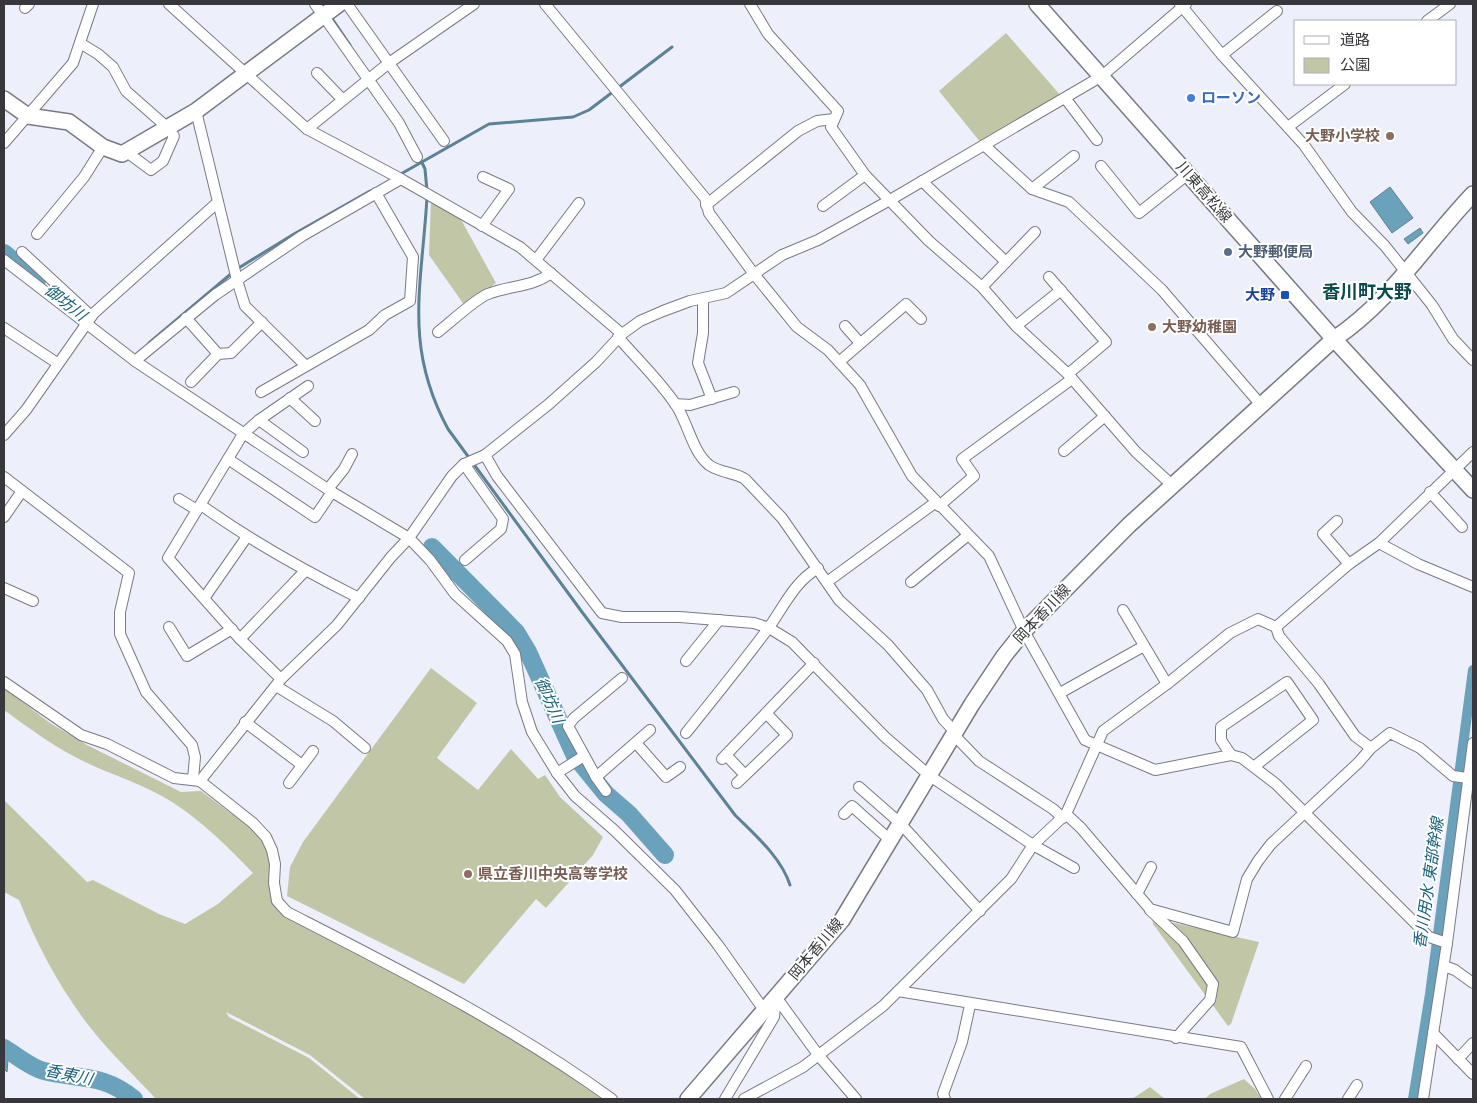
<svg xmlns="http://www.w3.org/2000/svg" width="1477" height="1103" viewBox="0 0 1477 1103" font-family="'PT Sans','Noto Sans JP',sans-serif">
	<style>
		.green { fill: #c1c7a6 }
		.water { fill: #6ba2bb; stroke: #5b8295 }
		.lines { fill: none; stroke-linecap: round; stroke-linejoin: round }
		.stream { stroke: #5b8295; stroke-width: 3 }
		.canal { stroke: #6ba2bb; stroke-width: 10 }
		.river { stroke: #6ba2bb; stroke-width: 18 }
		.street-casing { stroke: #797a84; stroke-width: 12 }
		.secondary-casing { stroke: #797a84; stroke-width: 18 }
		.street { stroke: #fff; stroke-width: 10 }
		.secondary { stroke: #fff; stroke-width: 15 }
		.shop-dot { fill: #3f7fe0; stroke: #fff; stroke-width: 2 }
		.education-dot { fill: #8d6e63; stroke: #fff; stroke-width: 2 }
		.service-dot { fill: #5c6f8a; stroke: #fff; stroke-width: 2 }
		.transit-dot { fill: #1a4fb4; stroke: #fff; stroke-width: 2 }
		.labels { text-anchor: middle; stroke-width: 4; stroke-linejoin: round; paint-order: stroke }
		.shop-label { font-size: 15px; font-weight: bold; fill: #366cbe; stroke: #fff; text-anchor: start }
		.education-label { font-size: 15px; font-weight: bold; fill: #785e54; stroke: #fff; text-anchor: start }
		.street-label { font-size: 15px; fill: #37373c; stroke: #fff }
		.service-label { font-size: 15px; font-weight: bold; fill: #4e5e75; stroke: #fff; text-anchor: start }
		.transit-label { font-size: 15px; font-weight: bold; fill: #164399; stroke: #fff; text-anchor: end }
		.water-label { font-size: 16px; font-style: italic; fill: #195f7a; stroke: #fff }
		.quarter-label { font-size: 18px; font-weight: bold; fill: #0b4b4f; stroke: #fff }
	</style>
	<rect width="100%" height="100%" fill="#edeffa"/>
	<!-- green -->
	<g class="green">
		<path d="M1006,33L1062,97L981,143L939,91Z"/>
		<path d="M431,202L459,216L496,283L465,306L429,255Z"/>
		<path d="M431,668L477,703L437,758L478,790L511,749L538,779L545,775L560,797L603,837L593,855L546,908L536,899L464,984L287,896L290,867L303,842Z"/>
		<path d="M4,688L50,723L87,745L181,792L201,791L260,835L280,857L277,878L279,910L457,1003L561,1071L601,1099H365L310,1055L226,1012L229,1017L309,1058L360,1099H156C134,1075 109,1052 89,1026C59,987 37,945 19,900L4,892V800L87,882L93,880L159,914L185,924L218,904L253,873C228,847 202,821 172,802C144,784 114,776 85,762C56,748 30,729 4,710Z"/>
		<path d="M1152,918L1259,942L1231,1024L1228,1026L1153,924Z"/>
		<path d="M1244,1079L1255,1089L1261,1099H1205L1210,1094Z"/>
		<path d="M1150,1087L1165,1099H1132Z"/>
	</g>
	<!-- water -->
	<g class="water">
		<path d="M1390,187L1413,218L1392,233L1370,202Z"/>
		<path d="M1420,228L1423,233L1408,244L1404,239Z"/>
		<path d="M4,1042L17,1056L8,1060L7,1072L4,1069Z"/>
	</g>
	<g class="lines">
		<!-- stream -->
		<g class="stream">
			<path d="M331,17L350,45"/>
			<path d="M419,156L425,169L427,191"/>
			<path d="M399,175L489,124L573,117L589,110L672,47"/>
			<path d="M427,197C422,285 403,346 448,429L582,612L735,815C755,835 781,857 790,885"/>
			<path d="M237,269L294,234L370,191"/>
			<path d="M149,343L232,273"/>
		</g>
		<!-- canal -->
		<path class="canal" d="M1413,1099L1430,994L1473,670"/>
		<!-- river -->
		<g class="river">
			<path d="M4,253L37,280"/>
			<path d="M432,547L516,632L528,652L575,756L606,794L629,814L665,855"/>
			<path d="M4,1048C16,1055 31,1068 44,1071C80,1080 102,1073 134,1099"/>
		</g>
		<!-- street casing -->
		<g class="street-casing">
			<g id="street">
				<path d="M169,4L307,129L401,179L520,247L622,334"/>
				<path d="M315,4L399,123L417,157"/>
				<path d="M347,4L444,141"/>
				<path d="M545,4L705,198L709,213L754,274L797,327L828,350L860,385L912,476L989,556L1024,631L1085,740L1155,770L1231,755L1242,758L1276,784L1429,937L1447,943"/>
				<path d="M750,4L768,34L838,111L831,127L865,175L929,241L982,287L1016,326L1068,374L1136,452L1172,485"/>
				<path d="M1180,4L1222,55L1304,145L1352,212L1385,246L1432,305L1453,339L1473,360"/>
				<path d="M25,8L29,4"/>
				<path d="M1427,21L1450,4"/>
				<path d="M80,43L98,54L113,67L126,91L168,128L174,136L163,161L151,170L128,153"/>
				<path d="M1222,55L1277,11"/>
				<path d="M317,73L343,100"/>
				<path d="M1065,98L1097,140"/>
				<path d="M196,111L237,280L245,306L305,365"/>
				<path d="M1288,127L1345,84"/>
				<path d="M307,129L389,63L474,4"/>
				<path d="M4,143L73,63L93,4"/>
				<path d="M984,145L1032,189L1069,202L1162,290L1261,405"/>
				<path d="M1101,166L1139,213L1188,174"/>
				<path d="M922,181L1006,262"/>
				<path d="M1032,189L1074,156"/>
				<path d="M706,205L798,131L817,121L834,119"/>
				<path d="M823,206L865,175"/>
				<path d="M482,226L509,189L483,177"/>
				<path d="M37,234L84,177L103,147"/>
				<path d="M22,252L91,316"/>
				<path d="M4,260L135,361L332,492L409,538L430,560L455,594L507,641L515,654L522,702L532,732L557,773L575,796L614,830L675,890L718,945L764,1010"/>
				<path d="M536,260L579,203"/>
				<path d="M1049,277L1106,342L1068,374"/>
				<path d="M982,287L1035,232"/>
				<path d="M703,299V333L698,363L712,399"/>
				<path d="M186,318L218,354"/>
				<path d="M845,326L860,343"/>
				<path d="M1016,326L1061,290"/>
				<path d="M4,328L57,363"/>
				<path d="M438,332C451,322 475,299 488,294C510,285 531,288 551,273"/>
				<path d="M618,337C637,359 660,381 676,405C688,423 692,451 709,465C720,473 734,472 745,479L782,518L839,600L888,645L927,690L943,719L955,732"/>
				<path d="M135,361L215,295L302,236L401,179"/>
				<path d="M839,362L906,304L921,319"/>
				<path d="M191,382L218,354L231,353L262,322"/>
				<path d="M261,392L369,330L385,315L410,301L413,257L376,193"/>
				<path d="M290,398L315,421"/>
				<path d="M675,404L690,405L734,392"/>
				<path d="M259,420L303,452"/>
				<path d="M4,435L26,410L94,313L218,202"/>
				<path d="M1064,451L1105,416"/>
				<path d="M485,455L497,476L602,613L622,617H680L754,623L769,628L792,642L885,737L930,776L1033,845L1074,868"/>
				<path d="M228,459L315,517L332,492"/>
				<path d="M464,464L503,519L501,529L465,560"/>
				<path d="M4,477L129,573L120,612V634L146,692L192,745L195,757L193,779"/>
				<path d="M328,489L344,469L352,454"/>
				<path d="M1430,492L1462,527"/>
				<path d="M179,499L197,510"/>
				<path d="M201,505C251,541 303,570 359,598"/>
				<path d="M939,506L974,476L962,459L1072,379"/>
				<path d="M4,517L22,491"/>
				<path d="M1337,521L1323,534L1349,564"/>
				<path d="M1379,543L1418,564L1473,587"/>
				<path d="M827,582L936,502"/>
				<path d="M911,582L967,536"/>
				<path d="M4,588L33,601"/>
				<path d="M205,597L246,538"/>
				<path d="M1123,610L1167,684"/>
				<path d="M169,627L187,656L232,629"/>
				<path d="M1276,627L1279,636L1319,684L1355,736L1371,748"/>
				<path d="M240,639L305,571"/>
				<path d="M686,661L719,620"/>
				<path d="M281,679L240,639L168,558L243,434L259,420L308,386"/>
				<path d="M4,682L81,735L107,744L174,778L200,781L253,823L266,837L272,850L275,864L274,883L277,901L287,912C400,970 508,1024 612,1099"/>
				<path d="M276,686L333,721L365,748"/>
				<path d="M1060,693L1144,646"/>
				<path d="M245,722L302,765"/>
				<path d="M686,733C713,699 741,665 767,630C784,607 793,583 818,568"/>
				<path d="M954,735L979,761L1053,809L1063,818"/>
				<path d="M636,743L666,777L680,767"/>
				<path d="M726,755L745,775"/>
				<path d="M1231,755L1221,740V727L1287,682L1313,720L1255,766"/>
				<path d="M722,759L814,663"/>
				<path d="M557,773L584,756"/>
				<path d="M596,777L650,730"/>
				<path d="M200,781L281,679L337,625L391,557L409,538L452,476L464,464L485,455L549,404L596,362L622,334L640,321L663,311L690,301L726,293L782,255L818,240L890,200L1102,76L1186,4"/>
				<path d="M289,783L313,751"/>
				<path d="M737,783L787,735L766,713"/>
				<path d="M859,787L900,823L980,911"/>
				<path d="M606,791L596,777L568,726L574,718L622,678"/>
				<path d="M844,814L852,806L890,840"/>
				<path d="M1066,814L1081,828L1150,909L1233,932L1247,879L1258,861L1271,844L1359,762L1371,748L1390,733L1420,748L1453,776L1468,778"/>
				<path d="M1137,894L1151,867"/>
				<path d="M1150,910L1183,941L1213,984L1210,1000L1176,1038"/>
				<path d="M1444,966L1455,970L1473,983"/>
				<path d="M898,991L1241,1047L1268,1099"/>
				<path d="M776,997L819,1056L856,1099"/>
				<path d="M1433,1033L1473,1074"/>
				<path d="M1458,1059L1473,1043"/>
				<path d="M725,1099L774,1017L776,998"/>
				<path d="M744,1099L803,1067L883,1006L1011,879L1033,845L1066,814L1103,731L1167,684L1230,633L1258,619L1276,627L1349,564L1379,543L1473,452"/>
				<path d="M945,1099L943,1094L962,1042L970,1005"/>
				<path d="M1285,1099L1306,1066"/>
				<path d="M1348,1099L1357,1085"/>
				<path d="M1423,1099L1447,943L1473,743"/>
			</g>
		</g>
		<!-- secondary casing -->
		<g class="secondary-casing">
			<g id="secondary">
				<path d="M1037,4L1334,339L1473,490"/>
				<path d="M4,99L28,116L69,122L103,147L122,154L196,111L339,4"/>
				<path d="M688,1099L842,920L972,704L1004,656L1024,631L1129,525L1334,339C1390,302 1427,242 1473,194"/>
			</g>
		</g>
		<!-- street -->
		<use href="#street" class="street"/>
		<!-- secondary -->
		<use href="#secondary" class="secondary"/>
	</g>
	<!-- markers -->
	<circle class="shop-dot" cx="1191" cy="98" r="5"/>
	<g class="education-dot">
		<circle cx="1390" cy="136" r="5"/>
		<circle cx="1152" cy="327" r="5"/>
		<circle cx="468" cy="874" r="5"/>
	</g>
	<circle class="service-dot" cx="1228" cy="252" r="5"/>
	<rect class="transit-dot" x="1280" y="290" width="10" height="10" rx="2.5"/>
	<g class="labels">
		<!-- shop labels -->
		<g class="shop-label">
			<text x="1201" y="103">ローソン</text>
		</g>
		<!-- education labels -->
		<g class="education-label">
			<text x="1380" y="141" text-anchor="end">大野小学校</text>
			<text x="1162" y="332">大野幼稚園</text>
			<text x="478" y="879">県立香川中央高等学校</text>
		</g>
		<!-- street labels -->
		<g class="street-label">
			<text transform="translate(1204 192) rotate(49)" y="5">川東高松線</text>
			<text transform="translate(1042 614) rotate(-47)" y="5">岡本香川線</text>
			<text transform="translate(816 949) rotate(-50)" y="5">岡本香川線</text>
		</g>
		<!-- service labels -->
		<g class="service-label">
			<text x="1238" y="257">大野郵便局</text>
		</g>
		<!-- transit labels -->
		<g class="transit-label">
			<text x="1275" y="300">大野</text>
		</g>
		<!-- water labels -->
		<g class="water-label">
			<text transform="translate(66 302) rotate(38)" y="6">御坊川</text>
			<text transform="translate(550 700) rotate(66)" y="6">御坊川</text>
			<text transform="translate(1428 883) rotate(-82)" y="6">香川用水 東部幹線</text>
			<text transform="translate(69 1074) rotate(12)" y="6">香東川</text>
		</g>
		<!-- quarter labels -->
		<g class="quarter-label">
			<text x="1367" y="298">香川町大野</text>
		</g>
	</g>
	<!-- border -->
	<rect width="1477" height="1103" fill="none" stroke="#37373c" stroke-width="10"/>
	<!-- legend -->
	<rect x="1294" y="20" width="162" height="65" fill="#ffffff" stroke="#afafb1"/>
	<rect x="1304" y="36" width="25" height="8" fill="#ffffff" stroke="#afafb1"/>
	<text x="1340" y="45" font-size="15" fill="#37373c">道路</text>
	<rect x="1304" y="58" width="25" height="15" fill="#c1c7a6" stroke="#afafb1"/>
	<text x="1340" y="70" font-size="15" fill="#37373c">公園</text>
</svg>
